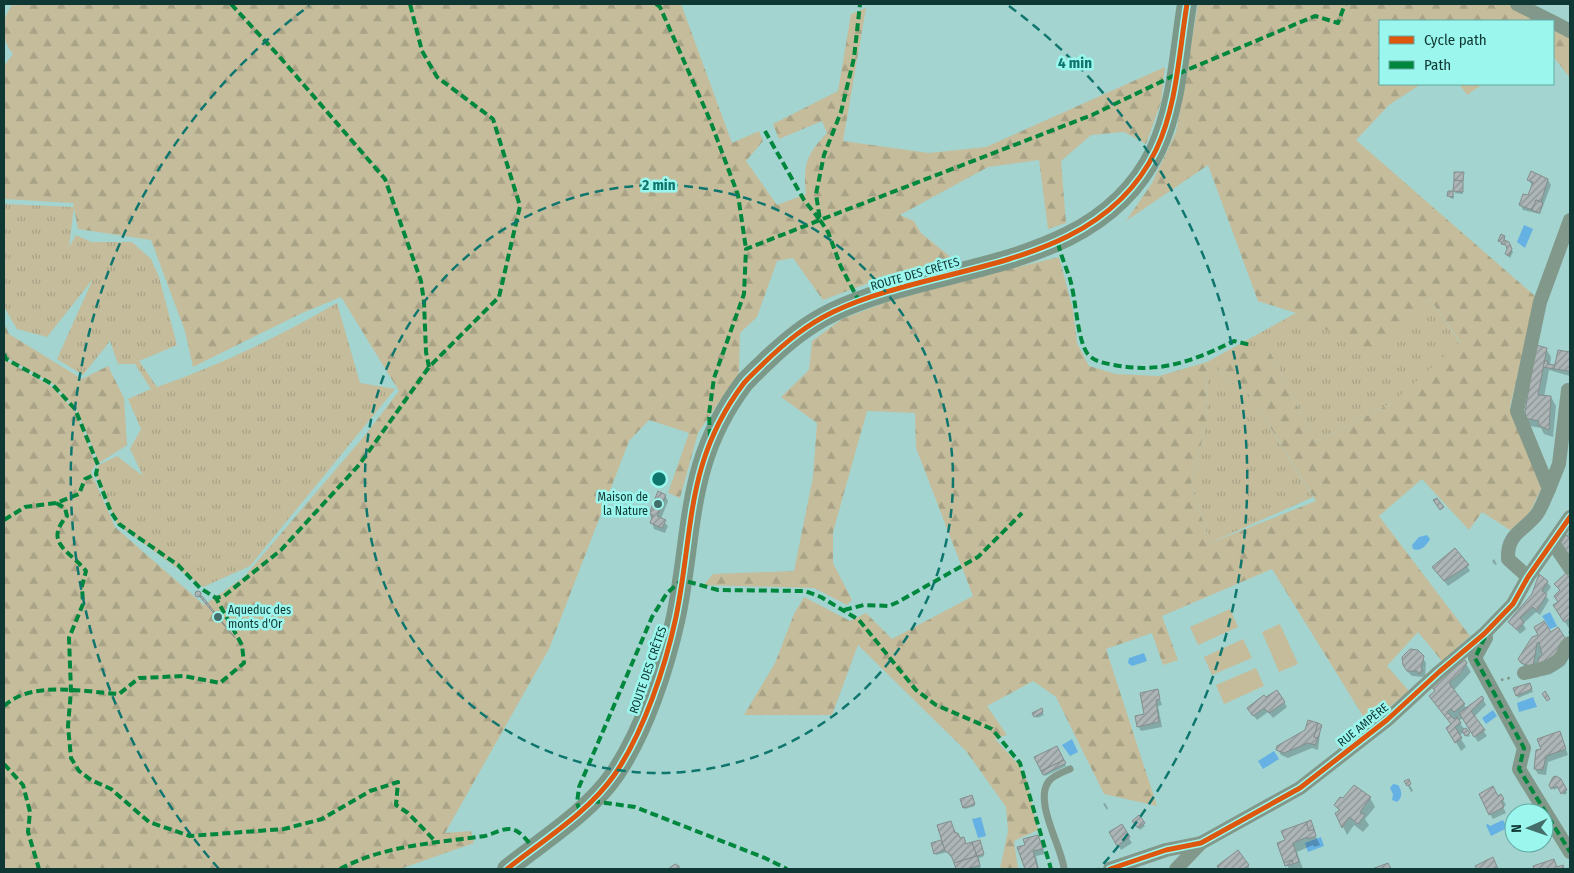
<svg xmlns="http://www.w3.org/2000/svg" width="1574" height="873" viewBox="0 0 1574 873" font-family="'Fira Sans Condensed',sans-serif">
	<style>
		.grass { fill: url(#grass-tufts) }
		.forest { fill: url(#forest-firs) }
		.pitch { fill: #c5bc9b }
		.water { fill: #66b1e3 }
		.shadow { fill: #0003; fill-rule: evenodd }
		.building { fill: url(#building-hatch); stroke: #848e8e }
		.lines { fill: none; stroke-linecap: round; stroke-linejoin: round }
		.path { stroke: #7c9489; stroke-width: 2.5; stroke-dasharray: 2.5 4; stroke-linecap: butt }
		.lane { stroke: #81988a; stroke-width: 7 }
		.street { stroke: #81988a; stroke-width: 14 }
		.secondary { stroke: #7c9889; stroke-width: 20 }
		.quiet { stroke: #00873e; stroke-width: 4; stroke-dasharray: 8 4; stroke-linecap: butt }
		.cycleway-casing { stroke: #9bf7ed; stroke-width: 8 }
		.cycleway { stroke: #dd570e; stroke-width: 5 }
		.ring { fill: none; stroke: #0f766e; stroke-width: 2.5; stroke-dasharray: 9 6 }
		.poi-dot { fill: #436e6a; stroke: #9bf7ed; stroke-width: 2 }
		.labels { text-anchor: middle; stroke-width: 5; stroke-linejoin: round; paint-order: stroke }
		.street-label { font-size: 12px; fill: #0f3734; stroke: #9bf7ed }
		.poi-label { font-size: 12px; fill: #0f3734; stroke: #9bf7ed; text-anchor: end }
		.centre { fill: #0f766e; stroke: #9bf7ed; stroke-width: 2.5 }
		.ring-label { font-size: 15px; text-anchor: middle; font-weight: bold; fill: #0f766e; stroke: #9bf7ed; stroke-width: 5; stroke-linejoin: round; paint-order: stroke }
	</style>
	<defs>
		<pattern id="grass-tufts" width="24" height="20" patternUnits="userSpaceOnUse" patternTransform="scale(1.25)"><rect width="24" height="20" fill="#c5bc9b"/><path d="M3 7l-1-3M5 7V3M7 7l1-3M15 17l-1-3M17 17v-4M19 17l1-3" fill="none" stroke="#a8a286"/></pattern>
		<pattern id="forest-firs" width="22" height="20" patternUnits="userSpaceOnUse" patternTransform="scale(1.25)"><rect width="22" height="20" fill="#c5bc9b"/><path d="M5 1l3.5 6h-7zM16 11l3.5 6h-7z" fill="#a8a286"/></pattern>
		<pattern id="building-hatch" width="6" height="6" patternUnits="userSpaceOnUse" patternTransform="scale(1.25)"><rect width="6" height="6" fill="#adb5b6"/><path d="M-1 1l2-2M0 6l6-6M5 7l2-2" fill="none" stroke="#8b9495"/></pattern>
	</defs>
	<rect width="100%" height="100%" fill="#a3d4cf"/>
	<!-- grass -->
	<g class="grass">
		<path d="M4,204L74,207L69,247L76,235L91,242H132L151,259L159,277L177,345L139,361L157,387C219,366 280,336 337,303L360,383L395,389L250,566L203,587L117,524L94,472L99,465L117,456L143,476L130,449L141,429L128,399L151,389L135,364H118L110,341L83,375L57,359L93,279L47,337L17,329L4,307Z"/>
		<path d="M1430,299L1460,343L1392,403L1315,442L1269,350L1218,371L1251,396L1313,497L1210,543L1191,484L1206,425L1207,362L1296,313L1373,354Z"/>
	</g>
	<!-- forest -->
	<g class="forest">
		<path d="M13,4H681L732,143L759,131L763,141L746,161L777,205L806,194C803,165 806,155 827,133L822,121L779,139L773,124L838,91L851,14L866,8L843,141L929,153L986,147L1165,67L1161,102L1146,144L1124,132L1091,135L1061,161L1066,223L1048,229L1039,160L988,167L900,215L914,221L921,233L953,259L874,281L823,300L793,258L777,261L757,317L740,333L739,373L698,433L680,498L668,493L689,433L649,420L629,441L549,649L445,833L471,831L474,843L400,869H4V359L51,386L75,410L96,464L91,472L115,527L204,605L244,577L366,434L399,391L341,297L300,314L193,367L185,331L151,240L78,229L73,203L4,199V66L13,54C0,37 0,21 13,4Z"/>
		<path d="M1198,4H1525L1543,21H1380V84H1421L1389,105L1356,140L1536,297L1510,407L1542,487L1529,514L1510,530L1482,512L1469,530L1422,479L1379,516L1470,636L1442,661L1418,632L1387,666L1409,691L1368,724L1272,569L1162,616L1178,660L1163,665L1152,633L1106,649L1157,806L1104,794L1056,697L1033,681L987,706L1007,735L995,739L1019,765L1027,781L1038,830L1014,841L1018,869H1000L1008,831L1006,807L966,751L858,645L832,715H744L775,663L794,614L804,597L850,621L866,613L892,639L973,596L916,448L915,413L867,411L833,532V563L852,600L847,605L814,588L704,585L713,574L794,571L813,477L817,423L781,397L809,370L812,341L842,319L908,294L1059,257L1073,310L1077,343L1089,366L1116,374L1159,376L1207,362L1206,425L1191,484L1210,543L1316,501L1251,396L1218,371L1221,355L1269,350L1315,442L1392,403L1460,342L1430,299L1373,355L1296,313L1258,301L1208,165L1126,221L1152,183L1176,132Z"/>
		<path d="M1553,28L1570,37V78L1553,56Z"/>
		<path d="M1459,84H1483L1467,95Z"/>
		<path d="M4,323L9,334L82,379L108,366L124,398L127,445L99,463L76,409L53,384L7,358L4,351Z"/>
	</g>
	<!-- pitch -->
	<g class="pitch">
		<path d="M1230,609L1238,627L1198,645L1190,627Z"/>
		<path d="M1280,624L1298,664L1279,672L1262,632Z"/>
		<path d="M1243,639L1252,658L1212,675L1204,657Z"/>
		<path d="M1256,668L1264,686L1224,704L1216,685Z"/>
	</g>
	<!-- water -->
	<g class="water">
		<path d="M1524,225L1533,229L1525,248L1517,242Z"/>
		<path d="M1427,535L1430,539C1427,545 1421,552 1413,549L1412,545L1419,537Z"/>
		<path d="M1550,612L1557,626L1550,629L1542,616Z"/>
		<path d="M1144,653L1147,661L1132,666L1128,663L1129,658Z"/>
		<path d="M1533,697L1537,707L1519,712L1517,703Z"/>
		<path d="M1493,710L1497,716L1486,724L1482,718Z"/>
		<path d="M1072,739L1078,752L1070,756L1062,745Z"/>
		<path d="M1274,751L1279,759L1263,769L1258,761Z"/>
		<path d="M1393,784L1398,785C1402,790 1403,798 1397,802L1392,800L1393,794L1390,788Z"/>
		<path d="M981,817L986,836L978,838L972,819Z"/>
		<path d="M1503,820L1507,828L1491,836L1486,825L1488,824L1490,826Z"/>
		<path d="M1321,837L1324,846L1308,852L1305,843Z"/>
	</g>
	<!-- shadow -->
	<g class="shadow">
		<path d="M1463,174V194L1453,193L1454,199L1450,198L1449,192L1455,193Z"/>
		<path d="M1528,180H1548L1551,185L1540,214L1523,210L1520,204L1528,197L1533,186Z"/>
		<path d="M1505,237V241L1513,252L1510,258L1506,254L1508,247L1499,241Z"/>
		<path d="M1546,349L1551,357L1550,366L1556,367L1559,351L1570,354V376L1549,370L1544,397H1551L1556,406L1553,437L1544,434L1541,428L1530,426L1525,418Z"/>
		<path d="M665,495L668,501L661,519L668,526L665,533L654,529L650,514Z"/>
		<path d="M1570,530V562L1561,545Z"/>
		<path d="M1494,559L1497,564L1495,565L1492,561Z"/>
		<path d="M1467,566L1470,571L1448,586L1433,567Z"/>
		<path d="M1566,575L1570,579V635L1568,632L1570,630L1560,614V592L1556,585Z"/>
		<path d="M1547,582L1551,587L1545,595L1549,600L1540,615L1536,612L1523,624L1526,629L1520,634L1510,622Z"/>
		<path d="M197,591L203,598L202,599L196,592Z"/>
		<path d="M1551,633L1567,661L1565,665L1551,674L1543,676L1538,668H1525L1520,659L1533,638ZM1542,648L1543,656L1540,658Z"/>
		<path d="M1422,657L1426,663L1425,677L1412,676L1407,671Z"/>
		<path d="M1466,664L1471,672L1453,691L1467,709L1482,697L1486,705L1474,717L1487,736L1478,742L1463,718L1458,721L1470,736L1467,737L1464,732L1459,736L1466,747L1461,751L1448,728L1452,725L1431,696Z"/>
		<path d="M1531,687L1533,692L1518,698L1515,689Z"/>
		<path d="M1157,691L1162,705L1158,706L1162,727L1141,731L1138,726Z"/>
		<path d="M1284,702L1287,707L1273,718L1268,712L1257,720L1248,708Z"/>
		<path d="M1041,710L1044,715L1037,718L1034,713Z"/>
		<path d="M1321,726L1318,750L1312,748L1288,758L1281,755L1278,750Z"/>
		<path d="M1562,738L1568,755L1548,762L1546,775L1538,774L1535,769L1542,749Z"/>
		<path d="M1060,753L1066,766L1045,776L1042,771Z"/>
		<path d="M1560,780L1567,793L1564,795L1559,787L1554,790L1551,783Z"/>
		<path d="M1408,781L1413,791L1411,792L1406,782Z"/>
		<path d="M1501,796L1506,805L1503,807L1506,813L1493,819L1490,814Z"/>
		<path d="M1370,798L1375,807L1365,819L1369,825L1363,832L1354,825L1347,835L1337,814L1340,812L1335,805Z"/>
		<path d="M973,799L975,806L965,809L964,807Z"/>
		<path d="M1105,803L1108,808L1107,810L1103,804Z"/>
		<path d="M1139,817L1145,826L1140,830L1135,823Z"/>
		<path d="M950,822L960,839L964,838L967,845L980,844L984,856L979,858L981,869H957L955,862L947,852L936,855L932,844L943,840Z"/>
		<path d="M1121,826L1132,843L1121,850L1111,833Z"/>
		<path d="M1314,833L1320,845L1314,847L1313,845L1297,852L1303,869H1289L1279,844Z"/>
		<path d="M1041,842L1045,854L1036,856L1039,869H1025L1019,848Z"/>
		<path d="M1248,865L1250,869H1220L1218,867Z"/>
	</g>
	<!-- building -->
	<g class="building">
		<path d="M1531,171L1548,179L1541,202L1536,200L1532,210L1519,205L1523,194L1528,195L1533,182L1527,180Z"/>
		<path d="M1454,172H1464L1463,181L1454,180Z"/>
		<path d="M1454,180L1463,181V192L1453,191Z"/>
		<path d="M1448,191H1453V197L1447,196Z"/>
		<path d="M1536,200L1543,203L1539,213L1532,210Z"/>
		<path d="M1501,234L1505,236L1503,243L1498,241Z"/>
		<path d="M1504,240L1509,242L1512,249L1509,256L1505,254L1507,249L1506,245L1501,244Z"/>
		<path d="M1536,345L1547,348L1538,395L1551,396L1549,430L1538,425L1539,421L1524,418Z"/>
		<path d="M1558,350L1570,352V371L1554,369Z"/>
		<path d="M1545,361H1548L1547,364L1555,365L1554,369L1543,367Z"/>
		<path d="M658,491L666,495L657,516L666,520L662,528L650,523L653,515L649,514Z"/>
		<path d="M1437,498L1444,507L1440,510L1433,500Z"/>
		<path d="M1566,535L1570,539V564L1559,545Z"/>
		<path d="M1455,548L1469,565L1444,581L1432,567Z"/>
		<path d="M1566,573L1570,578V618L1564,622L1553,605L1558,602L1554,596L1560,590L1554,584Z"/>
		<path d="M1539,574L1548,581L1542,591L1547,594L1537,611L1533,607L1520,618L1524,623L1517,630L1508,622L1532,594Z"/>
		<circle cx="198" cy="594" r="3"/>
		<path d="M202,596L235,638L200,597Z"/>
		<path d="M1544,621L1551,632L1558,627L1567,641L1546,665L1536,668L1539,657L1542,655L1539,642L1537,643L1533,667L1521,663L1518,659L1532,637L1538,635L1534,627Z"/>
		<path d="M1410,649L1418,650L1424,656L1421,668L1423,671L1419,674L1417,671H1407L1403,665L1402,657Z"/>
		<path d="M1465,660L1467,663L1461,672L1449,683L1465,704L1454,712L1451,709L1447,712L1454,719L1457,717L1461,723L1455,727L1462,738L1455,743L1446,728L1451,724L1429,696L1435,691L1431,686Z"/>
		<path d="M1530,683L1532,689L1516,696L1513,688Z"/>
		<path d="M1158,689L1160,699L1156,700L1159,722L1137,727L1135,716L1144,714L1140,693Z"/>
		<path d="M1277,690L1285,702L1269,713L1264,708L1253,716L1247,708L1264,695L1266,697Z"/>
		<path d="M1545,691L1550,699L1547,701L1542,694Z"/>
		<path d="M1482,696L1484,699L1471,711L1485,730L1474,737L1459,713Z"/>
		<path d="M1042,708L1043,712L1034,717L1032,713Z"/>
		<path d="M1308,720L1318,723L1314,737L1318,738L1315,745L1308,743L1284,753L1276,750L1277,746L1305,730Z"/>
		<path d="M1318,723L1322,725L1318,738L1314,737Z"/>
		<path d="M1466,728L1470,733L1465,736L1462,730Z"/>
		<path d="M1560,731L1566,749L1546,756L1543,770L1534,769L1536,750L1541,749L1537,739Z"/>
		<path d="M1057,746L1064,760L1041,771L1034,757Z"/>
		<path d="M1064,760L1066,763L1043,775L1041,771Z"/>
		<path d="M1556,776L1561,779L1567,790L1561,794L1557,786L1551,789L1549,785L1553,777Z"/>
		<path d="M1409,779L1411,784L1407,786L1404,781Z"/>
		<path d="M1354,785L1371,797L1360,812L1365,815L1358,824L1349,817L1342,828L1335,813L1340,810L1334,805L1340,797L1343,798Z"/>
		<path d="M1493,786L1498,796L1501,794L1504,799L1501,801L1504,807L1489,815L1479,794Z"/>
		<path d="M972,795L975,804L963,808L960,799Z"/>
		<path d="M1139,815L1145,823L1138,828L1132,821Z"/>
		<path d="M1311,820L1314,829L1309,831L1306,822Z"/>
		<path d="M951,821L955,833H958L960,838L964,837L966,844L972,842L977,856L954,863L951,855L945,851L937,825Z"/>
		<path d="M1306,822L1309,831L1314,829L1316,836L1308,839L1307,837L1293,843L1299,862L1293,864L1292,860L1284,863L1277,843L1285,840L1281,831Z"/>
		<path d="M1122,824L1130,837L1117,846L1109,832Z"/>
		<path d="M1038,835L1043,849L1033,851L1038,869H1025L1017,847L1025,845L1023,839Z"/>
		<path d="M941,840L945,850L934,854L931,843Z"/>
		<path d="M980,840L984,854L977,856L972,842Z"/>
		<path d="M1238,850L1249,865L1243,869H1219L1217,866Z"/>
		<path d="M977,856L980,865L967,869H956L954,863Z"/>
		<path d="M1493,857L1498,869H1477L1475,866Z"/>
		<path d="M1554,859L1557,867L1563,865L1564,869H1534L1533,866Z"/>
		<path d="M1292,860L1293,864L1285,866L1284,863Z"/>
		<path d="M1388,863L1391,869H1372Z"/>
		<path d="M675,864L679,866V869H668Z"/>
	</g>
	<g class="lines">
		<!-- path -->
		<path class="path" d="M1501,680L1513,677"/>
		<!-- lane -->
		<path class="lane" d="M1064,869C1062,847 1033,801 1049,781C1054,775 1063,772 1070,769"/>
		<!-- street -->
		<g class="street">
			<path d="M1517,4L1551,21"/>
			<path d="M1553,22L1570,31"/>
			<path d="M1549,489L1559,464L1568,390"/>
			<path d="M1553,543L1570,568"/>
			<path d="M1528,577L1508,559C1507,533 1523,532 1537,514C1542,507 1545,497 1549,489L1517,411L1540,302L1570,220"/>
			<path d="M1485,635L1486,638L1475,658L1524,748L1519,769L1570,852"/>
			<path d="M1524,673C1536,670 1554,668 1562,656C1565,651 1564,646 1570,643"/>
			<path d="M1110,869L1166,850L1201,843L1300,788L1387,720L1439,672L1484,634L1513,604L1528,577L1570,517"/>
			<path d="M1176,869L1201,843"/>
		</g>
		<!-- secondary -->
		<path class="secondary" d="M507,869C543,840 588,813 615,774C644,731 665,668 676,617C694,529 685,461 744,383C750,376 758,369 765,362C786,342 806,325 833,312C940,261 1097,273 1156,150C1177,106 1179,52 1187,4"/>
		<!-- quiet -->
		<g class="quiet">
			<path d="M231,4L278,55L385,179L421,281L424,302L426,352L429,367"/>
			<path d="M656,4L660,7L710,120L738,195L746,249"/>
			<path d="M765,131L804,200L820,220L1092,115L1175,75L1315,16L1338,23L1345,4"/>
			<path d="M820,220L828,232L841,267L859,301"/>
			<path d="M1058,243C1061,256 1066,267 1070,279C1076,299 1077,338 1087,353C1094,362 1104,363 1114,365C1160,374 1193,361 1234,341L1251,345"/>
			<path d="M4,354L6,359L52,384L75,409L98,465L96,474L111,512L119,524L178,565L200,588L216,598L224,596L281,550L359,465L429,367L499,297L520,206L493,119L437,77L422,51L410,4"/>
			<path d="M710,437L709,414L714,378L744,294L746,249L820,220L816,194L824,155L841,112L854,58L860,4"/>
			<path d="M56,503L65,508L67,516C43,543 70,551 86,571L82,586L83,604L69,638L71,691L68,726L71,758L79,771L91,780L111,789L149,822L190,836L284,829L322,819L370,791L398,782L396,805L408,813L436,842"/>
			<path d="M4,520L25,507L56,503L79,494L85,479L96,474"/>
			<path d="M844,610L864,605L889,606L898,602L978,557L1022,513"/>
			<path d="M1485,637L1475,658L1524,748L1519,769L1570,852"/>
			<path d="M4,706C32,680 84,692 119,694L139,678L184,676L220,683L244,663L242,645L216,598"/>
			<path d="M4,764L23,785L30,812L28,832L39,869"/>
			<path d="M592,801L635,807L765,858L787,869"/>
			<path d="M580,811L577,803L579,787L652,617L667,593L682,580L718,590L805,591L821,597L859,620L916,690L936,705L992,729L1020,763L1051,869"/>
			<path d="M340,869C385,845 436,843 485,836C493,834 503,828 511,829C520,830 527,841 534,848"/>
		</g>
		<!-- cycleway casing -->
		<g class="cycleway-casing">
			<g id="cycleway">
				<path d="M507,869C543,840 588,813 615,774C644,731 665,668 676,617C694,529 685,461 744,383C750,376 758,369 765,362C786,342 806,325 833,312C940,261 1097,273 1156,150C1177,106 1179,52 1187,4"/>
				<path d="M1110,869L1166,850L1201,843L1300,788L1387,720L1439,672L1484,634L1513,604L1528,577L1570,517"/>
			</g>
		</g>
		<!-- cycleway -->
		<use href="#cycleway" class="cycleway"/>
	</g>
	<!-- distance rings -->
	<g class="ring">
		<circle cx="659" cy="479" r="294"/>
		<path d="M219 869A588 588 0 0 1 309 6M1009 6A588 588 0 0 1 1099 869"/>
	</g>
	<!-- markers -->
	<g class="poi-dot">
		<circle cx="658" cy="504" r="5"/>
		<circle cx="218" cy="617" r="5"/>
	</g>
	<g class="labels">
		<!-- street labels -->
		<g class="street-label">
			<text transform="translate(915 274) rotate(-16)" y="4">ROUTE DES CRÊTES</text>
			<text transform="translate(648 670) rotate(-71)" y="4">ROUTE DES CRÊTES</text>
			<text transform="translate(1363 725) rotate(-39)" y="4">RUE AMPÈRE</text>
		</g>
		<!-- poi labels -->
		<g class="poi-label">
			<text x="648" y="501">Maison de<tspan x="648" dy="14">la Nature</tspan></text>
			<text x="228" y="614" text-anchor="start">Aqueduc des<tspan x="228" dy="14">monts d'Or</tspan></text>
		</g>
	</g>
	<circle cx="659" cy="479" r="8" class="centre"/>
	<g class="ring-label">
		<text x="1075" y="68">4 min</text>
		<text x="659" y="190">2 min</text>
	</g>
	<!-- border -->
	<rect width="1574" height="873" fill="none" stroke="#0f3734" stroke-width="10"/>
	<!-- legend -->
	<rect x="1379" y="20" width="175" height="65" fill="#9bf7ed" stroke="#63aaa3"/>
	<rect x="1389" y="36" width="25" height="8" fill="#dd570e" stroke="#63aaa3"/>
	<text x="1424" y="45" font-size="15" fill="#0f3734">Cycle path</text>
	<rect x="1389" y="61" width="25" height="8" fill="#00873e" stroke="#63aaa3"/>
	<text x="1424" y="70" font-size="15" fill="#0f3734">Path</text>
	<!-- north arrow -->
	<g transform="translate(1529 828) rotate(268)"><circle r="24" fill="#9bf7ed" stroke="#63aaa3"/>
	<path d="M0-4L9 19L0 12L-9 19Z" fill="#436e6a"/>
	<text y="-8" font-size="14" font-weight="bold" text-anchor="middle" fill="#0f3734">N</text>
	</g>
</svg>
